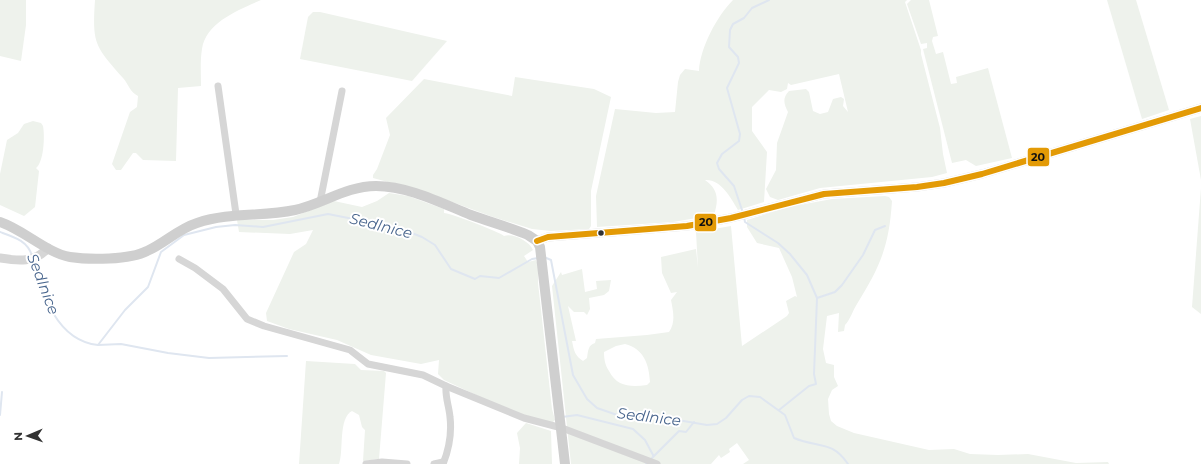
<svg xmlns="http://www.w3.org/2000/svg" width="1201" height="464" viewBox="0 0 1201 464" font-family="Montserrat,sans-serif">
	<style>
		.green { fill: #eef2ec; fill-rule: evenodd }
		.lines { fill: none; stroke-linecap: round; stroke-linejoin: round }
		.stream { stroke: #dfe6f0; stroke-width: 2 }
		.minor { stroke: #d6d6d6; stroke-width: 7 }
		.tertiary { stroke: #d6d6d6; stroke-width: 9 }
		.secondary { stroke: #cfcfcf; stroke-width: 10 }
		.bus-1-casing { stroke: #fff; stroke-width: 9 }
		.bus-1 { stroke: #e39a05; stroke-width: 6 }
		.bus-dot { fill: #323232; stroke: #fff; stroke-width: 1.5 }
		.labels { text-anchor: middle; stroke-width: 4; stroke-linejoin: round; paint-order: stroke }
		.water-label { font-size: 15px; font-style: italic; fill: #48658d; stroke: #fff }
		.line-badge { stroke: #fff; stroke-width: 1.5 }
		.pale-badge-label { font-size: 11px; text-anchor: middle; font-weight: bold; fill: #111 }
	</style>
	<rect width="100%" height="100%" fill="#fff"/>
	<!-- green -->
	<g class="green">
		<path d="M0,0H26V25L21,61L0,56Z"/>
		<path d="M95,0H261C239,10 206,22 202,49C200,61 201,74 201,86L178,88L176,161L143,160L136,153H133L121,170H116L112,164L130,112L137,107L138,96C130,92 129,85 123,78C95,46 92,44 95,0Z"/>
		<path d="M733,0H907L905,2L921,50V54L940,128L943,154L947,173L932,177L820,188L778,200L770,197L766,189L776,170L777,143L788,112C784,104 782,98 789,91L806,89L809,92L813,111L820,114L828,112L833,99L841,97L844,99L843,106L848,112L839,74L791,85L788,83L787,89L781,92L769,90L752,107V131L767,152L764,202L738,210C731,198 721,179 705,180C718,189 719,199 714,215L673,222L597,227L596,196L615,109L656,113L675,112L678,82L680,75L685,69L699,71C700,48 717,16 733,0Z"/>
		<path d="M911,0H929L938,36L933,37L932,41L936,54L943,52L951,84L957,83L956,77L988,68L1012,158L976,166L966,160L952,163L923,49L927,48V43L921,44L907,4Z"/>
		<path d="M1107,0H1136L1169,110L1142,119Z"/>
		<path d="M313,12H320L447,41L412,81L300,59L308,17Z"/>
		<path d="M515,77L594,89L611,97L591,191V226L589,229L551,231L532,229L493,217L425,192L373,178V175L377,169L390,135L386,118L424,79L512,96Z"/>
		<path d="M1201,116V180L1190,119Z"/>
		<path d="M33,121L41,123L43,126C45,136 44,162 36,168L39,171L35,207L24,216L0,205V174L7,140L18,133L24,124Z"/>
		<path d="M1201,188V314L1192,307Z"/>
		<path d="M389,193L408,196L444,209V213C450,213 500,232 504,236C513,233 529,241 533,250L524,256L528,262L536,260L538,265V283L552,409L555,420L552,423L515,413L444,380L438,374L439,360L421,364L371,355L337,340L289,329L267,321L266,313L294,252L306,244L313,230L290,234L239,232L237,220H273L293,217L334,201L362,207L377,201Z"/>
		<path d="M885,196L889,197L892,201C889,246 881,265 857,304C853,310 850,320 845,325L844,331L838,332L839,313L827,316L823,349L826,363L834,365V377L838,386L832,390L828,399L829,414L831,421L837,426L854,433L929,450L954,449L970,454L998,455L1028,454L1076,463L1108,462L1109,464H743L749,460L737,443L729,449L730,452L721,458L719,455L711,464H571L552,286L561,272L562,275L582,269L585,292L597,289L596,281L611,280L609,291L604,295L589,298L590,309L587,315L584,312H574L568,306L576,341H572C574,351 575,356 583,361L587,358C588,351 588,345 595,343L596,339L647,335L669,332C676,322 673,311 671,300L677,292L671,293L662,273L661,257L696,249L698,268L696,232L731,226L742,346L787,316L789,313L786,301L795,296L797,297L792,277L779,248L757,243L747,227V220L789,207L832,199ZM625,344C644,349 649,364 650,382L647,385C631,387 617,387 609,371C605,365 604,359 604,352L616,346Z"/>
		<path d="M306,361L355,364L361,370L384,371L386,373L379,459L363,461L365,430L362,427L359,415L352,411C338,418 344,451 339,464H299Z"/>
		<path d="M526,423L551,431L552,464H519L520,448L517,433Z"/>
	</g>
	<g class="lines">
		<!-- stream -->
		<g class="stream">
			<path d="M743,213L734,186L719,169L717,163L722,154L739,141L740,134L727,88L739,63L738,57L729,47L730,30L733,24L744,18L752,8L769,0"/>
			<path d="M744,217L745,222L778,243L790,254L807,275L817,298L814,374L816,384L809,386L779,410"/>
			<path d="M0,232C14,237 28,241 32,256"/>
			<path d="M544,257L551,260L573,375L587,399L597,408L623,417H660L707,425L717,424L726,418L742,400L749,396L760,397L785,415L794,438C818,448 832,440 848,464"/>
			<path d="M33,260C42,294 57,341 98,345L125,310L148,287L161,252L184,235L216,227L235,225L263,227L328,214L399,228L422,237L435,245L451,269L475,279L480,276L499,278L532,259L538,258"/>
			<path d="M817,298L835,292L842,285L863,255L875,230L885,226"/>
			<path d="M98,345L121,344L168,353L209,358L287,356"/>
			<path d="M0,415L2,392"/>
			<path d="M562,417L577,415L633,429L645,440L653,455"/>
			<path d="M646,464L679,431L686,432L694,422"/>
		</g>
		<!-- minor -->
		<g class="minor">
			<path d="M218,86L236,214"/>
			<path d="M320,202L342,91"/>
			<path d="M179,259L195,268L223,289L247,319L264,326L350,350L368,364L423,375L446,386C445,397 449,406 450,417C452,434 449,449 443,464"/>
			<path d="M446,386L524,418L562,428L657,464"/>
			<path d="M366,464L382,462L407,464"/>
			<path d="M434,464L443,462"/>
		</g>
		<!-- tertiary -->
		<g class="tertiary">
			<path d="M537,241L548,237L687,226L731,218L824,194L917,187L944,183L982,174L1201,108"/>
			<path d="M0,258C18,261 35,263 48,248"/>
		</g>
		<!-- secondary -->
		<path class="secondary" d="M0,222C24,230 47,253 70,257C89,260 130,260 147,251C165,243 178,229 197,223C230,212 262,217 295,210C323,204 346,186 376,186C408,186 441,203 471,215C490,222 509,227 528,235L537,241L540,247L565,464"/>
		<!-- bus-1 casing -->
		<g class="bus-1-casing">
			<path id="bus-1" d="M537,241L548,237L687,226L731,218L824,194L917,187L944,183L982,174L1201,108"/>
		</g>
		<!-- bus-1 -->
		<use href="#bus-1" class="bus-1"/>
	</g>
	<!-- markers -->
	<circle class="bus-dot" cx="601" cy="233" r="3.5"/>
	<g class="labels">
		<!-- water labels -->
		<g class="water-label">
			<text transform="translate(381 226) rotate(14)" y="5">Sedlnice</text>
			<text transform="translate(43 284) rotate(69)" y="5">Sedlnice</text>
			<text transform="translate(649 417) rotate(7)" y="5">Sedlnice</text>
		</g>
	</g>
	<g class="line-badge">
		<rect x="1027" y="147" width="23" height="20" rx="4" fill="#e39a05"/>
		<rect x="694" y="213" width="23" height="19" rx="4" fill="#e39a05"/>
	</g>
	<g class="pale-badge-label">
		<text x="1038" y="161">20</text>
		<text x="706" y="226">20</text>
	</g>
	<!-- north arrow -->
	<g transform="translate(28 436) rotate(268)" stroke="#ffffff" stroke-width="3" paint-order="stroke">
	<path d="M0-3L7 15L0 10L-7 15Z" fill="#323232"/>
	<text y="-6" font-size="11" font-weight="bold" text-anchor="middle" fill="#323232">N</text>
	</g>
</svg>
